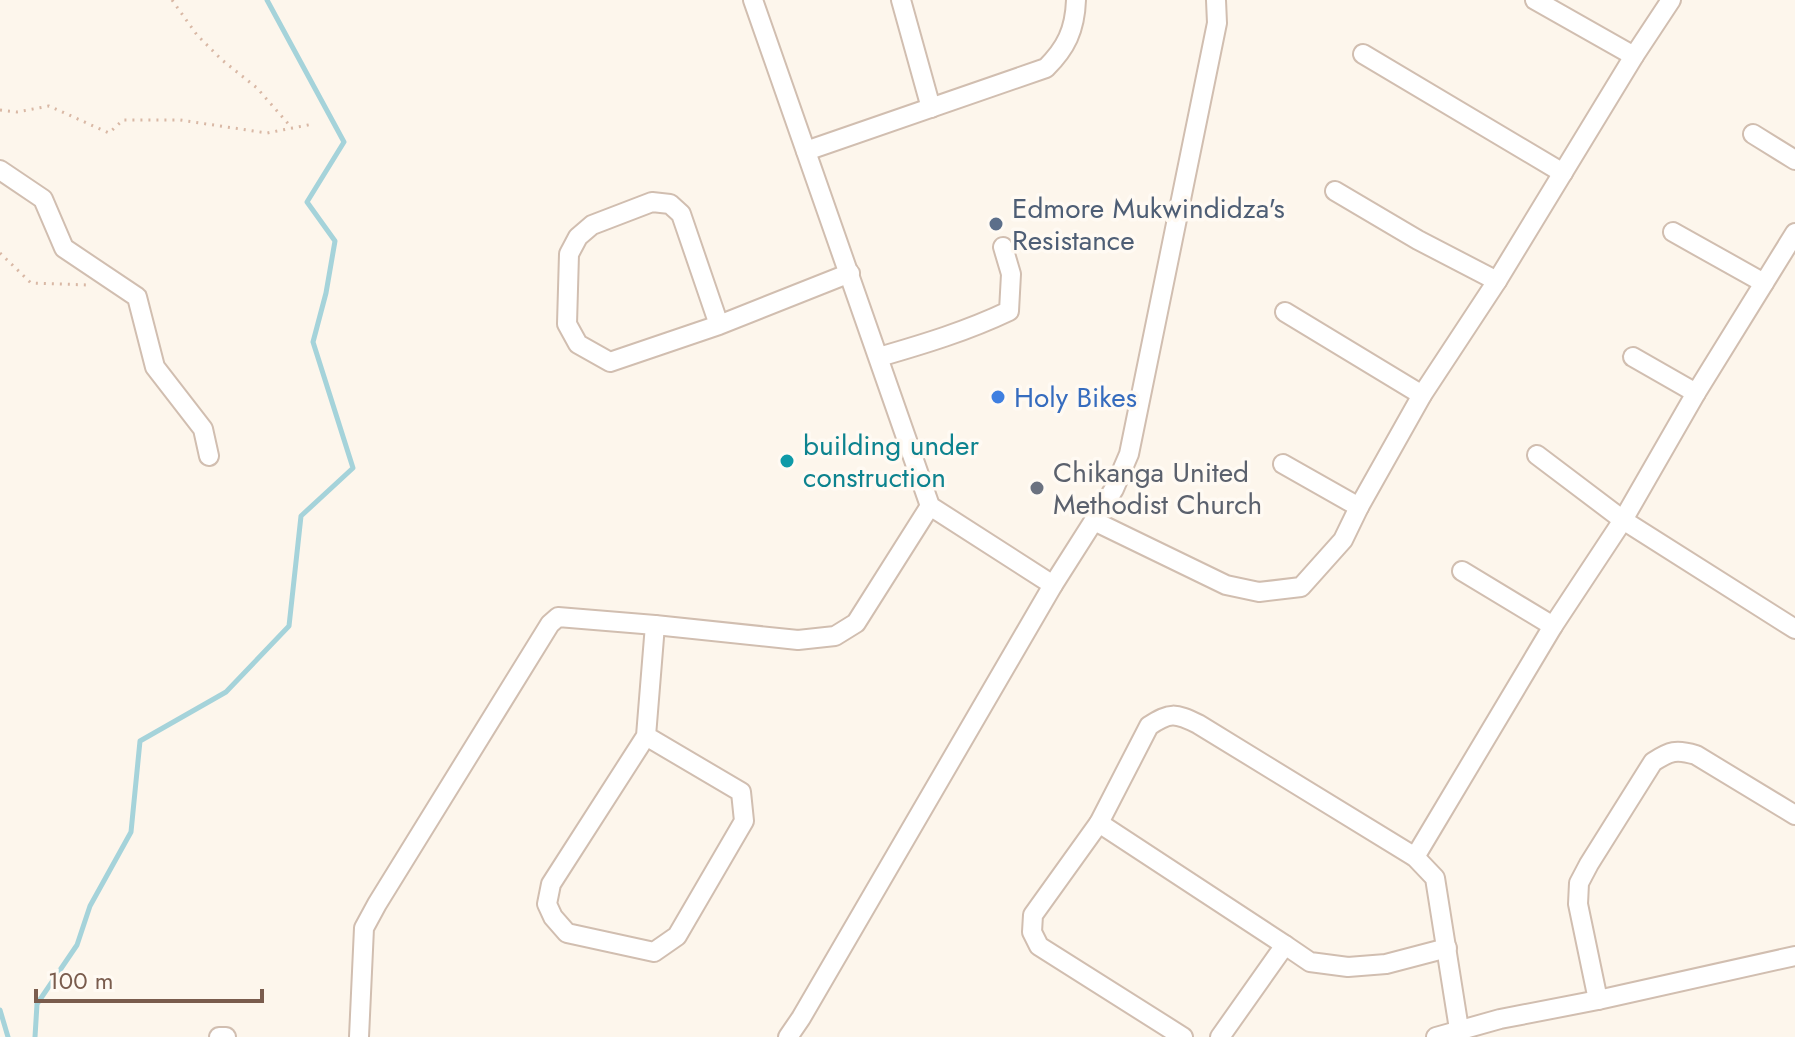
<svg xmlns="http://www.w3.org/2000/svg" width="1795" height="1037" viewBox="0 0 1795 1037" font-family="Jost,sans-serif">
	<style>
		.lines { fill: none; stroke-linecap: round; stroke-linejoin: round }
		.stream { stroke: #a5d3da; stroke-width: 5 }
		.minor-casing { stroke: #d1beb0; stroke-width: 22 }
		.path { stroke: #d9b8a5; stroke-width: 3; stroke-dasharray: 2 6; stroke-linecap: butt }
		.minor { stroke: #fff; stroke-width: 18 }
		.service-dot { fill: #5c6f8a; stroke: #fffaf3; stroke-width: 3 }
		.shop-dot { fill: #3f7fe0; stroke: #fffaf3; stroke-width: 3 }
		.culture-dot { fill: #0f9aa8; stroke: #fffaf3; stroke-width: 3 }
		.worship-dot { fill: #6b7280; stroke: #fffaf3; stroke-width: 3 }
		.labels { text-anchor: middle; stroke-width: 7; stroke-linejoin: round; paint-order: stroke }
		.service-label { font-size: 28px; fill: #4e5e75; stroke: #fffaf3; text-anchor: start }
		.shop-label { font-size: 28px; fill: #366cbe; stroke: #fffaf3; text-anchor: start }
		.culture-label { font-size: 28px; fill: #0d838f; stroke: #fffaf3; text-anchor: start }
		.worship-label { font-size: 28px; fill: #5b616d; stroke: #fffaf3; text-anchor: start }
	</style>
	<rect width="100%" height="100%" fill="#fdf6ec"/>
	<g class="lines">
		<!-- stream -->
		<g class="stream">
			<path d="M0,1010L8,1037"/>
			<path d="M35,1037L37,1004L77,945L90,906L131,832L140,741L226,692L289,626L301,516L353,468L313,342L326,293L335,241L307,202L344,142L267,0"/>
		</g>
		<!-- minor casing -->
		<g class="minor-casing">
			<g id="minor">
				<path d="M753,0L930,506L1053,585"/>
				<path d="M901,0L931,108"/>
				<path d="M1535,0L1634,56L1671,0"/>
				<path d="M1363,54L1563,173"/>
				<path d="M1753,134L1795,160"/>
				<path d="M806,151L1046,68C1066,48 1075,30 1076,0"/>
				<path d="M0,170L43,199L64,248L137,297L155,367L203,429L209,456"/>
				<path d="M1335,191L1418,240L1497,281"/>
				<path d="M1673,232L1764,283"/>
				<path d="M1285,312L1422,395"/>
				<path d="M719,325L681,214L670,204L652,202L592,225L578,237L569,254L567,324L578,344L610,362L719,325L850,273"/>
				<path d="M879,357C924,344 967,331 1009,311L1011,274L1003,247"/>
				<path d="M1633,357L1696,393"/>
				<path d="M1537,455L1623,520L1795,629"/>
				<path d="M1283,464L1359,507"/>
				<path d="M1094,521L1226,585L1259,592L1301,587L1343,540L1359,507L1422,395L1497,281L1634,56"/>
				<path d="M1462,571L1553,626"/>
				<path d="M646,736L741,792L744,821L677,936L654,952L567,933L553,917L547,904L551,884L646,736L655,625"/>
				<path d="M1099,823L1285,945L1220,1037"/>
				<path d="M1415,857L1553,626L1623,520L1696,393L1795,233"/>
				<path d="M1285,945L1310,962L1348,967L1386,964L1447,948"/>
				<path d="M1598,1000L1578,904L1579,883L1589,864L1653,762C1670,751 1676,749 1696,755L1795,815"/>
				<path d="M219,1037H226"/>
				<path d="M359,1037L364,928L377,904L550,624L558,617L655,625L798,640L835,636L856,623L930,506"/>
				<path d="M788,1037L801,1018L1053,585L1114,489L1129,454L1217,23L1216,0"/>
				<path d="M1183,1037L1039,946L1032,932L1033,915L1099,823L1149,726C1170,712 1175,713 1198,724L1415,857L1435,878L1459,1029"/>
				<path d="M1436,1037L1500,1019L1598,1000L1795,956"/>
			</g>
		</g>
		<!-- path -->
		<g class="path">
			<path d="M172,0L197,35L222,60L257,88L292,128"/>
			<path d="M0,110L17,112L49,106L109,133L123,120H180L267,133L313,124"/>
			<path d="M0,253L31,283L88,285"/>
		</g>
		<!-- minor -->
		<use href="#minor" class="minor"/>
	</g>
	<!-- markers -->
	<circle class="service-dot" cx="996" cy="224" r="8"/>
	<circle class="shop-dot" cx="998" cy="397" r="8"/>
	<circle class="culture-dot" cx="787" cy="461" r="8"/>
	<circle class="worship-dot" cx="1037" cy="488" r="8"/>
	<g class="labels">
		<!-- service labels -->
		<g class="service-label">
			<text x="1012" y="218">Edmore Mukwindidza's<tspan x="1012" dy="32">Resistance</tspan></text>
		</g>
		<!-- shop labels -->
		<g class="shop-label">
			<text x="1014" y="407">Holy Bikes</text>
		</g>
		<!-- culture labels -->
		<g class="culture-label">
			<text x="803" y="455">building under<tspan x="803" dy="32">construction</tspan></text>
		</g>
		<!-- worship labels -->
		<g class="worship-label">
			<text x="1053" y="482">Chikanga United<tspan x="1053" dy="32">Methodist Church</tspan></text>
		</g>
	</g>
	<!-- scale -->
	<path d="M36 989v12h226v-12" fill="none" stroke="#7a5c4d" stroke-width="4"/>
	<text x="48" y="989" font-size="24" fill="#7a5c4d" stroke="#fffaf3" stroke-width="6" paint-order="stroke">100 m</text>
</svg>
